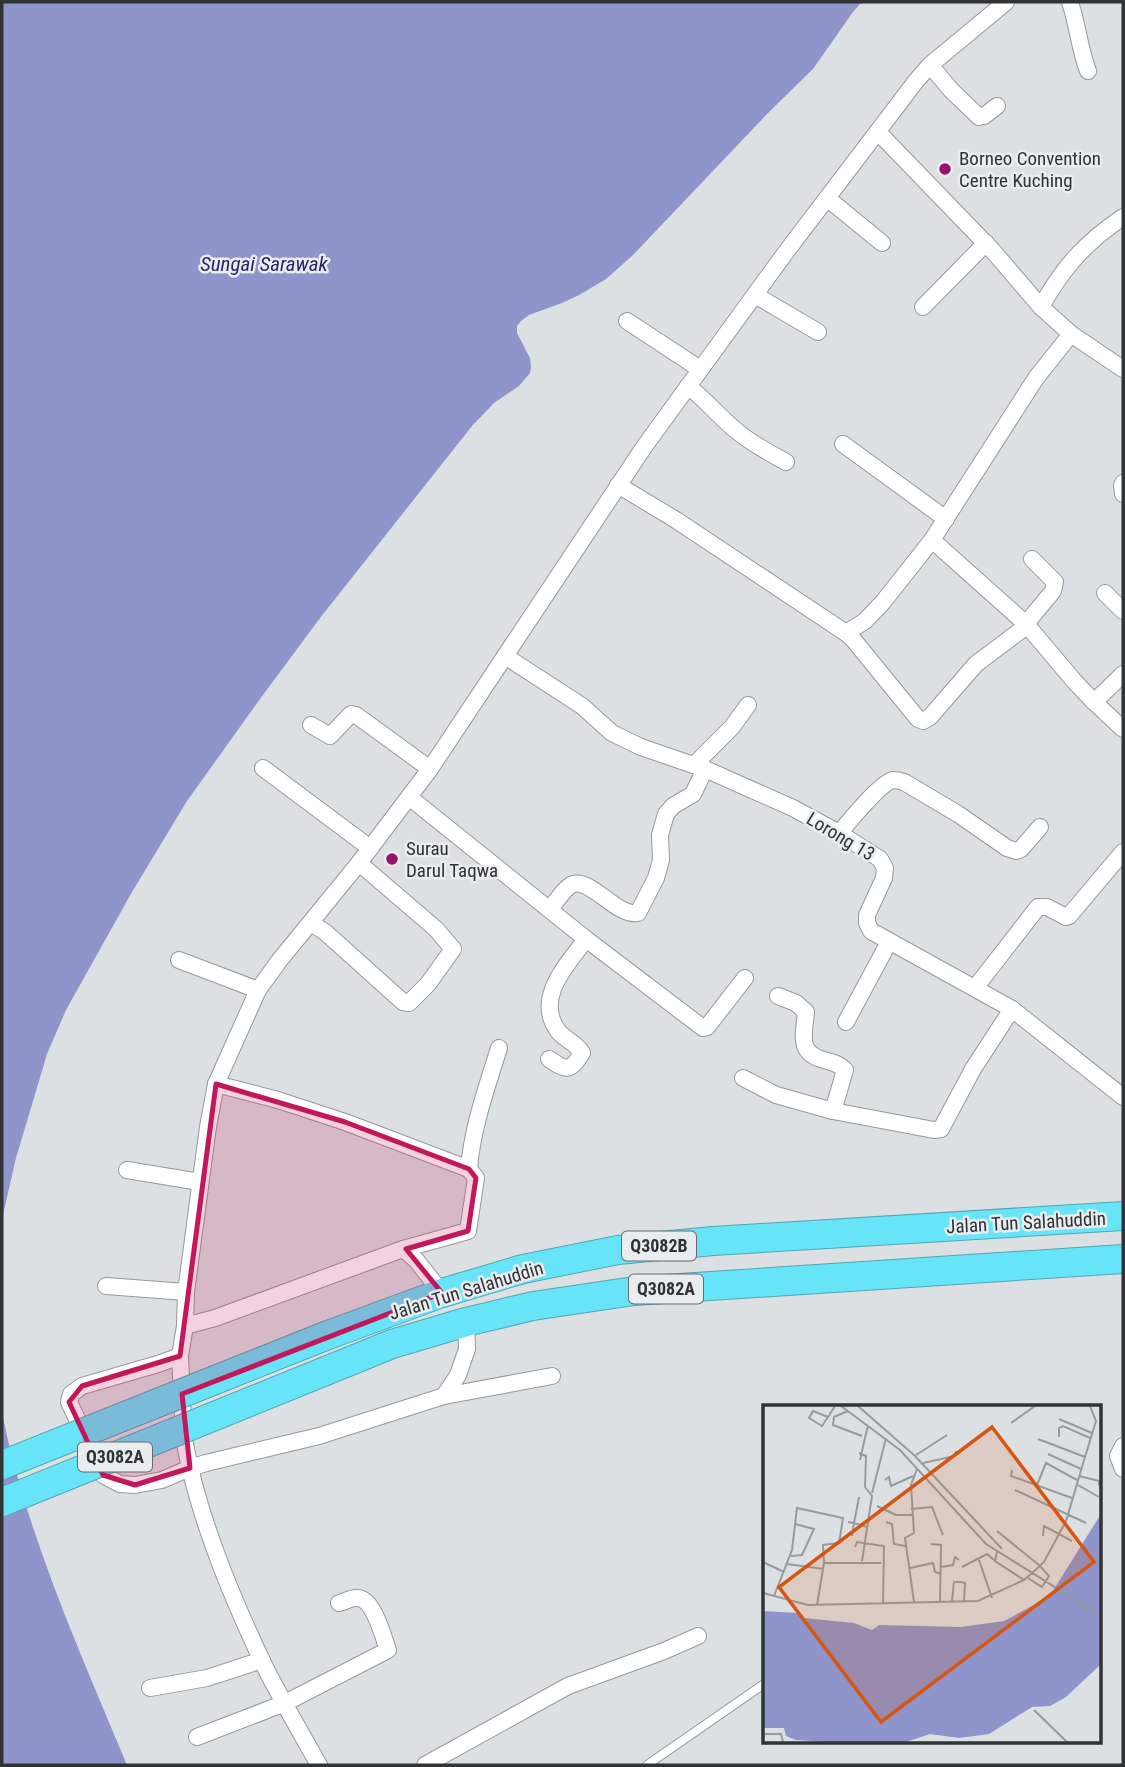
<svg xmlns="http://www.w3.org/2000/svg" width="1125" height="1767" viewBox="0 0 1125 1767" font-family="'Roboto Condensed',sans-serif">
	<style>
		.water { fill: #8f94cb }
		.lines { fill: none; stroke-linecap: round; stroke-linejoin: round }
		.lane-casing { stroke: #95999b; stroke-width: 10 }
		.street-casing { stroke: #95999b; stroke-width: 18 }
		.highway-casing { stroke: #54a6b3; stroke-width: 30 }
		.lane { stroke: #fff; stroke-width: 8 }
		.street { stroke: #fff; stroke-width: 16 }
		.highway { stroke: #67e4f8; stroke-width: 28 }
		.highway-bridge-casing { stroke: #54a6b3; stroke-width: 30; stroke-linecap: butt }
		.highway-bridge { stroke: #67e4f8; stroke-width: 28 }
		.marked { fill: #c2185b; fill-opacity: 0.2; stroke: #c2185b; stroke-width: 5; stroke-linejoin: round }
		.poi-dot { fill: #991265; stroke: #e9edef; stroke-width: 2.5 }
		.labels { text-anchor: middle; stroke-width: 5; stroke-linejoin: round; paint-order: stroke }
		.shield { fill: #e9edef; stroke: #686b6c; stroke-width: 2 }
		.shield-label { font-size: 18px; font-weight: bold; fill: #313334 }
		.poi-label { font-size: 19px; fill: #313334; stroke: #e9edef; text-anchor: start }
		.street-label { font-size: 19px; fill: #313334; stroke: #e9edef }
		.water-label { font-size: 21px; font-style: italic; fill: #2a2768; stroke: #e9edef }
		.inset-road { fill: none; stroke: #989b9c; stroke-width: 2 }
		.view { fill: #d65510; fill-opacity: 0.15; stroke: #d65510; stroke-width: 3.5 }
		.inset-edge { fill: none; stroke: #313334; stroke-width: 3.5 }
	</style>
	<rect width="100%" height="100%" fill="#dce0e2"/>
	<!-- water -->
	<g class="water">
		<path d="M2,2H867L860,4L853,12L813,69L769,112L633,255L606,279L579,295L562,303L529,315L521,321L517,326V333L530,358L531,366L530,373L519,386L494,403L472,426L320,618L260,699L187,801L132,892L66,1010L47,1054L16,1158L2,1219Z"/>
		<path d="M2,1413C27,1535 79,1650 127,1765H2Z"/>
	</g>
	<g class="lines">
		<!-- lane casing -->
		<g class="lane-casing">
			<path id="lane" d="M647,1765L764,1684"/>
		</g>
		<!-- street casing -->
		<g class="street-casing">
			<g id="street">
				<path d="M1070,2C1078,26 1079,47 1088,71"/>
				<path d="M930,65L951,90L979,117L984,116L997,106"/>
				<path d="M878,132L992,250L1041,307L1071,334"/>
				<path d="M827,198L882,243"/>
				<path d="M755,295L818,332"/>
				<path d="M923,307L986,243"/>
				<path d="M1041,307C1063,267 1085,243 1123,217"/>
				<path d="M627,321L700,369"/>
				<path d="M688,386C706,400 720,418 738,432C752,444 770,453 786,462"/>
				<path d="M843,444L946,519"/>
				<path d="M1123,483L1122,486L1123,494"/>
				<path d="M618,485L676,520L846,633L852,638L918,719L923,721L930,717L976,664L1020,631L1053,591L1055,582L1032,559"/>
				<path d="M932,540L1026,624L1075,682L1094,702L1123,729"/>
				<path d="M1105,593L1123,611"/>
				<path d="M846,633L865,621L883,602L932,540L1036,378L1071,334L1123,369"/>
				<path d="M505,656L582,706L612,733L641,747L705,769L793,808L839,833L880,859L885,868L884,878L867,915V923L871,931L1012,1009L1123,1097"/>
				<path d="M1094,702L1123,674"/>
				<path d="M311,725L330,736L351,714L356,715L430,769"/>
				<path d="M694,765L732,727L748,705"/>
				<path d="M263,768L370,848"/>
				<path d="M409,797L586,939L703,1028L707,1027L745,978"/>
				<path d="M839,833C849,822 880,783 893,780C896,780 901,781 904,782L958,814L1007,848L1016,851L1021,849L1040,827"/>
				<path d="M550,909C556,902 564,888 573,884C591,878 617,917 638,913L656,878L661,860L660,835L666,814L673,806L693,794L705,769"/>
				<path d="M311,923L325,932L403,1002L409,1003L428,984L453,949L436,929L359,863"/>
				<path d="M179,960L258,990"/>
				<path d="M975,988L1038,907H1047L1066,917L1069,916L1123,852"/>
				<path d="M778,996L796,1003L806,1012C804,1035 797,1053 824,1060C833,1062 839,1064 845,1070L833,1111"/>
				<path d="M846,1022L889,942"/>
				<path d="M549,1059C567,1071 570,1072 582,1053C577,1043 565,1040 558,1031C534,998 567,965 586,939"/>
				<path d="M743,1078L776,1095L833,1111L934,1130L941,1129L973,1069L1012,1009"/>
				<path d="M216,1084L278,1100L345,1122L469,1169"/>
				<path d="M127,1170L200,1182"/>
				<path d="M403,1249L468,1231L476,1178L469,1169C472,1128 487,1087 499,1048"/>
				<path d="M106,1286L186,1292"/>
				<path d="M442,1293L416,1260L403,1249L215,1318L185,1326L186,1292L208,1127L216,1084L258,990L279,961L359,863L430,769L644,447L786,252L916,81L930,65L1006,2"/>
				<path d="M180,1356L158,1364L82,1386L71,1394L69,1402L103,1475L120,1484L135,1485L162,1480L190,1468L184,1439L180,1356L185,1326"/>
				<path d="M444,1396L458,1375L467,1349L466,1322"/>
				<path d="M1123,1446L1118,1456L1123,1469"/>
				<path d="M150,1688L207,1678L262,1660"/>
				<path d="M197,1737L285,1703L388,1650C383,1636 373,1596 356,1598C350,1598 344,1602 339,1603"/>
				<path d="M319,1765C300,1731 279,1696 262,1661C233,1599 206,1535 190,1468L206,1463L319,1436L444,1396L552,1376"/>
				<path d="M425,1765L568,1686L664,1651L698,1636"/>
			</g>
		</g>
		<!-- highway casing -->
		<g class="highway-casing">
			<g id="highway">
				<path d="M215,1380L328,1335L442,1293L523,1269L618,1250L713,1241L1123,1216"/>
				<path d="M227,1411L392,1344L466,1322L533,1306L634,1291L1123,1259"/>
			</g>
		</g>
		<!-- lane -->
		<use href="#lane" class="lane"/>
		<!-- street -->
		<use href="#street" class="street"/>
		<!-- highway -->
		<use href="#highway" class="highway"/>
		<!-- highway-bridge casing -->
		<g class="highway-bridge-casing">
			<g id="highway-bridge">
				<path d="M2,1465L215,1380"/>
				<path d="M2,1502L227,1411"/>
			</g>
		</g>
		<!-- highway-bridge -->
		<use href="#highway-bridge" class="highway-bridge"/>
	</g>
	<!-- marked area -->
	<path class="marked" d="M216,1084L345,1122L469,1169L476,1178L468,1231L406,1249L442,1293L182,1394L190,1468L135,1485L103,1475L69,1402L82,1386L180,1356Z"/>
	<!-- markers -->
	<g class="poi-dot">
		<circle cx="945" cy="169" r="7"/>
		<circle cx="392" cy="859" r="7"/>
	</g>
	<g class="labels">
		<!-- shield labels -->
		<g class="shield">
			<rect x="622" y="1231.5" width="74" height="29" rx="5"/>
			<rect x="629" y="1274.5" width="74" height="29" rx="5"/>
			<rect x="78" y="1442.5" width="74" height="29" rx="5"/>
		</g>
		<g class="shield-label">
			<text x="659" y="1252">Q3082B</text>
			<text x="666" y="1295">Q3082A</text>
			<text x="115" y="1463">Q3082A</text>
		</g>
		<!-- poi labels -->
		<g class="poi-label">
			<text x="959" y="165">Borneo Convention<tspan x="959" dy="22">Centre Kuching</tspan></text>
			<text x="406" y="855">Surau<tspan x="406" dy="22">Darul Taqwa</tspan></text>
		</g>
		<!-- street labels -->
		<g class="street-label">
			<text transform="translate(841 836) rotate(31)" y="7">Lorong 13</text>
			<text transform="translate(1026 1222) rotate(-3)" y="7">Jalan Tun Salahuddin</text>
			<text transform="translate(466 1290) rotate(-17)" y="7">Jalan Tun Salahuddin</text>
		</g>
		<!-- water labels -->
		<g class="water-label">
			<text x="264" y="271">Sungai Sarawak</text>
		</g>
	</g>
	<!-- overview -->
	<g transform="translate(763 1405)">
		<rect width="338" height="338" fill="#dce0e2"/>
		<path d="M338,109V259L303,292L287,301L269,302L226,329L196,333L167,329L143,337H64L33,335L23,331L21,323H0V206L36,208L41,213L91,218L109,225L116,220L198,222L241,216L286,192Z" fill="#8f94cb"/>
		<path class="inset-road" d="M78,1L137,45L223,139L338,211M95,1L152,51L239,144M85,6L71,12L70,20L99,31M65,12L59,21L46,13L50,6L65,12L72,1M296,14L329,28M248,18L272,1M296,32V23L300,21L327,33M275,34L322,52M96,48L103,51L102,82L109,91L99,156M285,49L318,64M153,50L184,30M97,55L105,20M160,58L192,51L193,46M249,65L248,71L309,93M316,71L336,76V81M122,75L126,72L128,81L150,71M313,79L336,92M274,80L283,58L314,75M252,85L323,118M109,88L123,33M114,101L133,110H149M148,104L169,102L180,130M85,117L91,118L96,92M123,117L129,119L131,139L142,141M234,126L277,161L281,157L303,116L322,52L333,16L327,1M89,131L91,118L104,122M280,131L281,121L309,136M168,139L178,140L177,196M92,142L94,137L121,141L120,199M28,151L39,150L51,124L32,119M216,155L229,193M0,157L21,167M24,159L61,164M178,162L190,160L192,152L196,155M199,162L224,149L231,155M147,163L170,158L172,167L178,169M261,175L277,161L286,171L279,182L265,173M0,188L45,200L215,196L261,175L232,156L234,147M11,191L29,145L34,103L80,113L76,138L60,140L61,158H118M189,196L191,177H198L202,178L201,196M151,197L142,133L151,128L148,80L154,64M54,200L61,158M271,305L304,337M0,329H18L20,337"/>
		<path class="view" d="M229,22L331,157L118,317L16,182Z"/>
		<rect width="338" height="338" class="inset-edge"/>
	</g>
	<!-- border -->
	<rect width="1125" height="1767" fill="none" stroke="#313334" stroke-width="7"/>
</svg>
